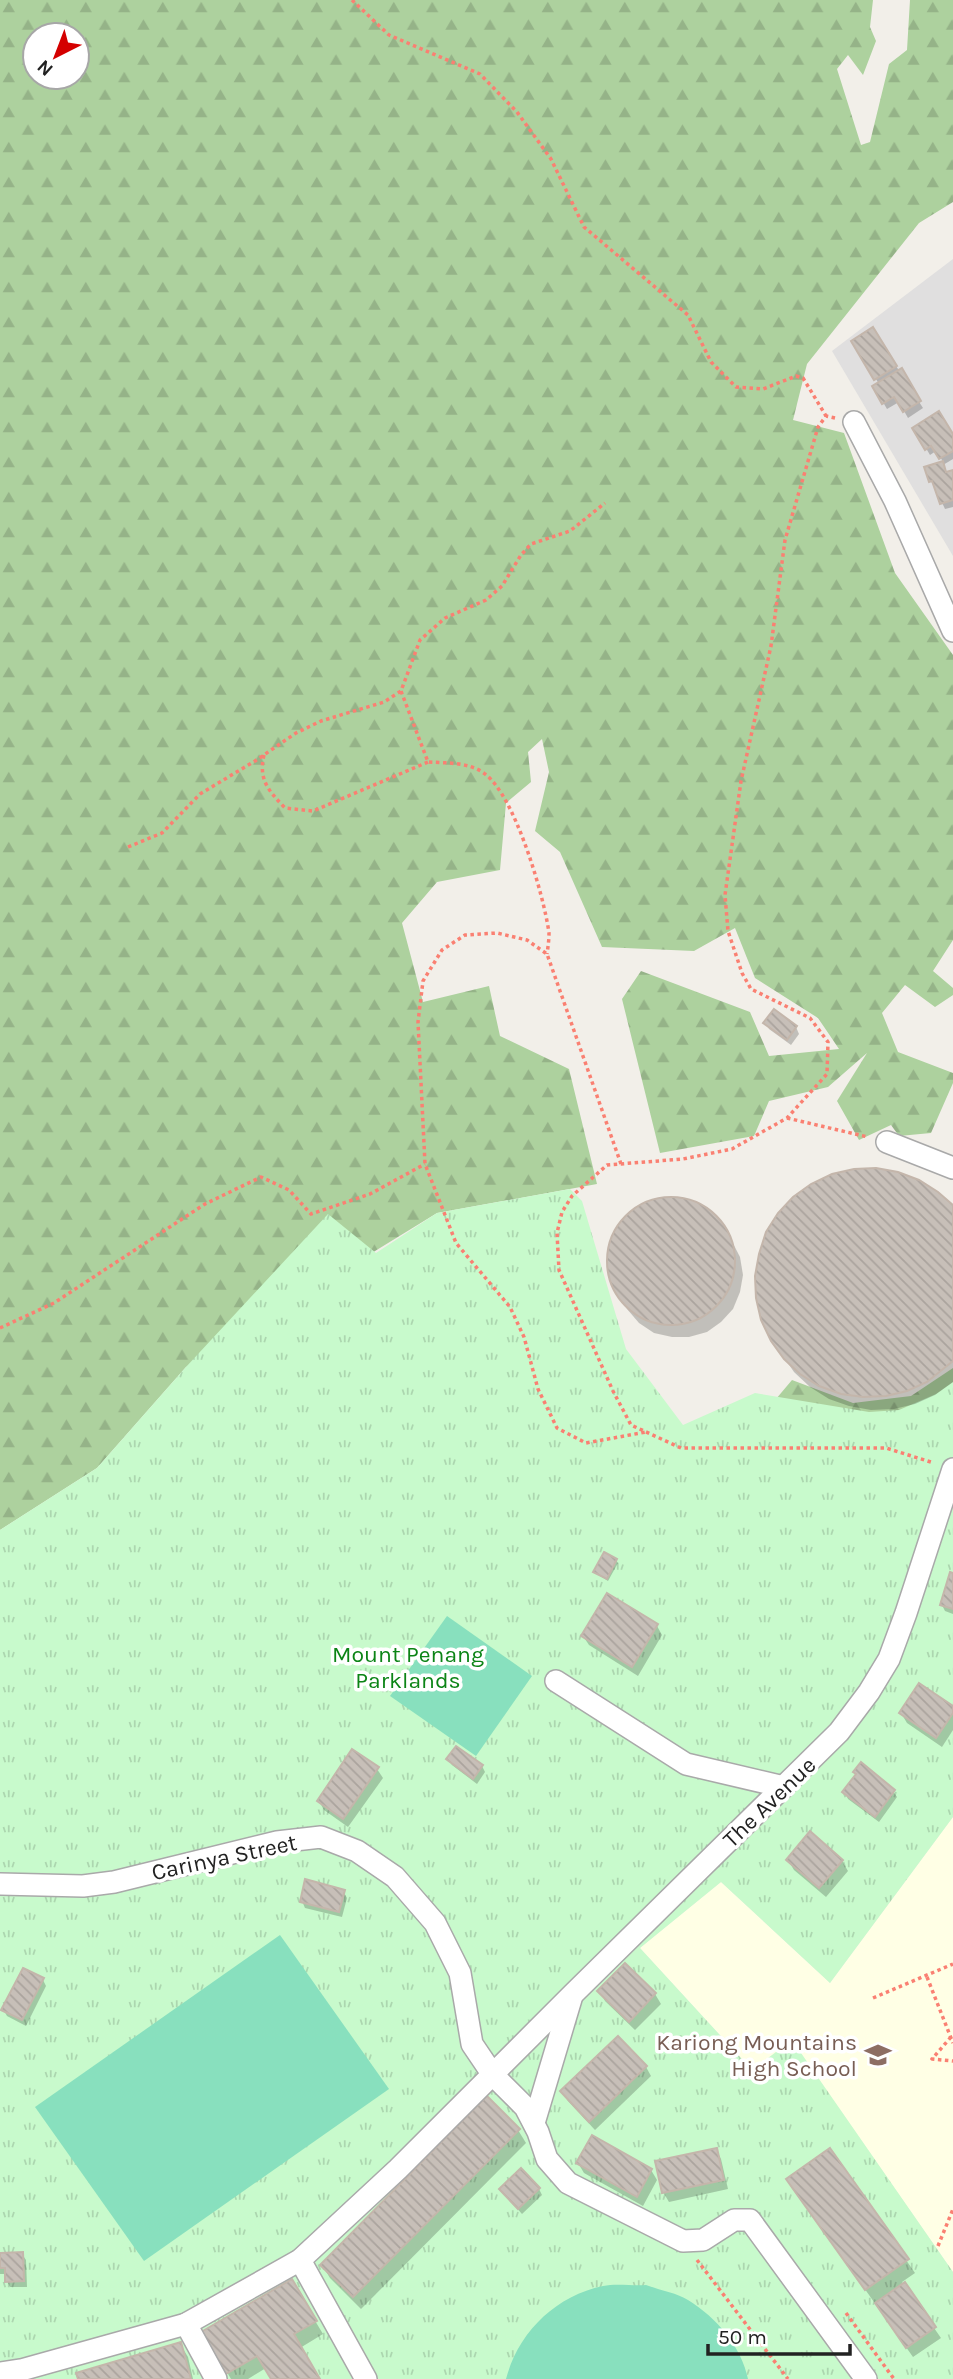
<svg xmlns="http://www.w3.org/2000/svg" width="953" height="2379" viewBox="0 0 953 2379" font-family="Karla,sans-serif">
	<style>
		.residential { fill: #e0dfdf }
		.education { fill: #ffffe5 }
		.forest { fill: url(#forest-firs); fill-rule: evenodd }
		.park { fill: url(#park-tufts) }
		.pitch { fill: #88e0be }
		.shadow { fill: #0003 }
		.building { fill: url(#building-back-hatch); stroke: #c4b6ab; stroke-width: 2 }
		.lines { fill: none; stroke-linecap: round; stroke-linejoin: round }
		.minor-casing { stroke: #a9a9a9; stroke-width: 24 }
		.path { stroke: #fa8072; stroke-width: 3.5; stroke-dasharray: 3.5 3.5; stroke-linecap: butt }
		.minor { stroke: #fff; stroke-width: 21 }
		.labels { text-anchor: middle; stroke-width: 7; stroke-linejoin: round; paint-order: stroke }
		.park-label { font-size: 23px; fill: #0c8416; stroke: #fff }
		.street-label { font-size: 23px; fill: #222; stroke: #fff }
		.education-label { font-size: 23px; fill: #785e54; stroke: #fff; text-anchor: end }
	</style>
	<defs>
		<pattern id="forest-firs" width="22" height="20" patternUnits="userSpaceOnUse" patternTransform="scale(1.75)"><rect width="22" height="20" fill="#add19e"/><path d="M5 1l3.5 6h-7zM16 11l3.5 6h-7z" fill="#95b388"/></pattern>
		<pattern id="park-tufts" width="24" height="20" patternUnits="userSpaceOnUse" patternTransform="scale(1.75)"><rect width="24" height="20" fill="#c8facc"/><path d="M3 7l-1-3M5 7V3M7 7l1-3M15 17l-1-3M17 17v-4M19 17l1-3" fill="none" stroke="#acd6af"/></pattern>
		<pattern id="building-back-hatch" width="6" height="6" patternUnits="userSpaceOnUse" patternTransform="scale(1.75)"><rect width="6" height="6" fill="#c7bfb8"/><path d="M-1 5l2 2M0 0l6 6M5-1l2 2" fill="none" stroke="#aba49e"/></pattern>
	</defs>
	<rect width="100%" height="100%" fill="#f2efe9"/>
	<!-- residential -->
	<path class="residential" d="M953,259V556L832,351Z"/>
	<!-- education -->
	<path class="education" d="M953,1817V2272L792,2041L752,2070L640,1948L721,1882L830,1983Z"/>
	<!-- forest -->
	<g class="forest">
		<path d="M0,0H873L870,27L876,41L863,75L848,55L837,69L861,145L870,142L889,64L907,50L910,0H953V202L919,223L807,364L793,420L844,433L895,573L953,655V940L933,971L953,988V995L935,1007L905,985L882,1013L898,1052L953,1073V1083L931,1133L899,1136L891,1125L859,1140L837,1101L867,1053L828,1087L769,1101L754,1136L660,1153L622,999L641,971L750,1012L769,1056L839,1049L818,1018L755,978L735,928L694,951L602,947L560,852L535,831L549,772L542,739L528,752L531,782L506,803L500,870L437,882L402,923L423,1002L489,986L500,1036L569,1069L597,1184L437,1213L186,1367L97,1468L0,1530ZM35,35H77V77H35Z"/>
		<path d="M953,1368V1425L765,1412L792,1380L853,1403L911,1396Z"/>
	</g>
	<!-- park -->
	<path class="park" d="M570,1189L582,1201L626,1349L683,1425L755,1393L869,1412L899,1410L936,1394L953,1382V1817L830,1983L721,1882L640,1948L752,2070L792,2040L953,2272V2379H0V1530L97,1468L186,1367L328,1214L376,1253L437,1213Z"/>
	<!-- pitch -->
	<g class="pitch">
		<path d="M447,1616L532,1676L476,1756L390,1696Z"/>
		<path d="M280,1935L389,2089L144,2261L35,2107Z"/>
		<path d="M646,2285C659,2290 677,2293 688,2300C717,2318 741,2346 748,2379H506C518,2333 555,2296 603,2286C616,2283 632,2286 646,2285Z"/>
	</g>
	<!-- shadow -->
	<g class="shadow">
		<path d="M873,330L923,408L908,418L899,402L887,409L874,387L879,384L853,341Z"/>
		<path d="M914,428L953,437V459L943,465L947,473L953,472V507L945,509L926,468L944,463L936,451L930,455Z"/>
		<path d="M766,1023L796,1027L799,1034L791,1045L769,1029Z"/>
		<path d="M680,1198L697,1203L712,1213L724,1226L740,1257L743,1275L740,1292L733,1309L721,1322L707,1332L689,1337H672L654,1333L639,1323L627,1309L611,1279L608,1261L611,1243L618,1227L630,1213L645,1204L662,1199Z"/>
		<path d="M953,1208V1382L935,1395L915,1404L894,1409L871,1410L849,1406L829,1399L810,1387L794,1372L772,1340Z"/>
		<path d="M616,1560L618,1563L608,1581L597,1574L595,1572Z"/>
		<path d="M953,1575V1614L945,1611L942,1605Z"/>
		<path d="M657,1626L662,1635L638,1676L589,1645L583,1636Z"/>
		<path d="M953,1708V1730L942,1747L907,1723L901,1713Z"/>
		<path d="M448,1759L482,1766L485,1772L477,1784L452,1765Z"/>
		<path d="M377,1769L383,1778L348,1827L324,1810L319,1801Z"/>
		<path d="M893,1791L897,1797L879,1822L848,1799L845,1792Z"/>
		<path d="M810,1834L842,1861L848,1871L826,1897L794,1870L788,1860Z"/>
		<path d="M343,1891L347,1898L342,1917L305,1908L302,1901Z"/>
		<path d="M625,1965L655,1994L661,2004L635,2030L605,2001L600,1991Z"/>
		<path d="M43,1980L46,1986L26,2026L7,2016L3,2009Z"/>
		<path d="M646,2067L651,2076L595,2130L568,2101L562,2092Z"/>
		<path d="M518,2130L526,2143L361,2309L330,2278L322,2265Z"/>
		<path d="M716,2149L721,2159L728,2189L669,2202L663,2192Z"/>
		<path d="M830,2150L915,2273L902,2282L941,2338L913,2357L796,2192Z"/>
		<path d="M578,2163L651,2170L657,2180L643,2206L584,2173Z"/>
		<path d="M539,2189L542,2195L522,2214L501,2190Z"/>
		<path d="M22,2254L26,2260L27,2287H10L7,2281V2274H0V2255Z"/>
		<path d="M291,2281L323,2334L300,2348L318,2379H272L266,2368L248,2379H231L204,2333Z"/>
		<path d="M180,2344L188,2357L193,2379H80Z"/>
	</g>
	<!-- building -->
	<g class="building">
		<path d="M873,327L897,366L874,380L851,341Z"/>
		<path d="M902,368L921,401L903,412L894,397L882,404L872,386Z"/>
		<path d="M939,411L953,434V451L939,459L931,446L925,450L912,428Z"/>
		<path d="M943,461L946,472L953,470V500L940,504L932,481L929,482L924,467Z"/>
		<path d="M774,1009L797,1026L787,1040L763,1023Z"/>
		<path d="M876,1168L898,1172L919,1180L938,1192L953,1205V1361L927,1382L907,1391L886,1396L863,1397L841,1394L819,1386L800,1374L784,1359L771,1341L761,1320L756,1298L755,1276L759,1254L766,1232L778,1213L793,1197L811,1184L832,1174L854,1169Z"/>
		<circle cx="671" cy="1261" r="64"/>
		<path d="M604,1552L617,1559L607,1579L593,1572Z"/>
		<path d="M950,1572L953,1573V1609L940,1605Z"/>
		<path d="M607,1593L658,1624L632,1667L581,1636Z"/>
		<path d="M919,1683L953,1706V1713L936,1738L899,1713Z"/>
		<path d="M456,1746L483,1765L473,1779L446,1759Z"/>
		<path d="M352,1749L379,1767L343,1819L317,1801Z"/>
		<path d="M861,1762L895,1790L875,1817L842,1792L856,1774L853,1772Z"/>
		<path d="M810,1831L843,1860L819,1888L786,1860Z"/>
		<path d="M305,1879L345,1890L339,1912L300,1902Z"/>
		<path d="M625,1963L656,1993L629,2022L597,1991Z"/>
		<path d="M23,1968L44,1978L22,2020L1,2010Z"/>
		<path d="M618,2036L647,2066L589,2122L560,2091Z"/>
		<path d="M487,2096L520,2129L353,2297L320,2265Z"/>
		<path d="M592,2135L652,2169L637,2197L576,2163Z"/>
		<path d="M717,2148L724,2180L662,2193L655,2161Z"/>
		<path d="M830,2148L909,2259L865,2290L786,2179Z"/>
		<path d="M521,2168L540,2188L518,2209L499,2189Z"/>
		<path d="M23,2252L24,2281L5,2282V2268H0V2253Z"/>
		<path d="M292,2279L317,2321L294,2334L320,2379H271L257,2356L226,2374L201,2332Z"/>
		<path d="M905,2282L936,2327L906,2348L875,2303Z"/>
		<path d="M181,2342L191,2379H78L76,2373Z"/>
	</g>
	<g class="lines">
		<!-- minor casing -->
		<g class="minor-casing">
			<g id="minor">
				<path d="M854,422L895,501L953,631"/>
				<path d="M887,1142L953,1168"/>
				<path d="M556,1681L686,1764L784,1787"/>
				<path d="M0,1884L83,1886L114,1882L277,1842L321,1837L357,1851L395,1877L435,1923L460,1973L472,2044L493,2075L525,2107L538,2132L547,2159L568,2183L683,2241L703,2240L734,2220H750L866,2379"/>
				<path d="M534,2123L571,1999"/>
				<path d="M300,2260L366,2379"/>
				<path d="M186,2324L216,2379"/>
				<path d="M0,2373L21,2370L186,2324L300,2260L398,2169L573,1994L839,1732L869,1692L889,1659L906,1613L953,1469"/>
			</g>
		</g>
		<!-- path -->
		<g class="path">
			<path d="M352,0L389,35L480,74L517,112L551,159L584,227L688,315L711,362L736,387L763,389L796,376L803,378L826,416"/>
			<path d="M835,418L826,416L818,427L785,540L771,646L741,781L725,895L728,931L742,973L751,989L810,1018L828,1042L827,1074L787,1118L732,1149L683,1159L607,1165L572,1196L562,1212L557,1233L559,1270L613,1391L631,1425L681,1448H886L934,1463"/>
			<path d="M401,691L428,762C446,763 470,762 485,774C515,796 544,896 549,933C549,940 548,947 547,954"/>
			<path d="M264,755C258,780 269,791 285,808L313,811L428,762"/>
			<path d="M128,847L162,833L200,794L255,761L296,733L321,721L384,702L401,691L420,640L445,618L486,600L502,586L521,555L531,544L570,531L605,503"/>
			<path d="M787,1118L868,1137"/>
			<path d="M621,1164L547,954L527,940L497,933L465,935L442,950L423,981L418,1022L425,1164L456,1243L510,1307L524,1337L538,1389L557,1428L586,1443L646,1432"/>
			<path d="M0,1328L54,1303L205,1204L261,1177L289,1190L311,1214L370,1194L425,1164"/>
			<path d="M927,1977L953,2043"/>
			<path d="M873,1998L953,1964"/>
			<path d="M951,2037L932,2059L953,2061"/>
			<path d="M938,2246L953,2209"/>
			<path d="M697,2260L788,2379"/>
			<path d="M846,2313L894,2379"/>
		</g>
		<!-- minor -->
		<use href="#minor" class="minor"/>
	</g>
	<!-- icons -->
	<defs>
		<g id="school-bare" transform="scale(2.1)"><path d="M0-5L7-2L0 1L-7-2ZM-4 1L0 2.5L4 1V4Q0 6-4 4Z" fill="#8d6e63" stroke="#fff" stroke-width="2.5" paint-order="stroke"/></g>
	</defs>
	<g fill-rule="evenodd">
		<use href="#school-bare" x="878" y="2055"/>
	</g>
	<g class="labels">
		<!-- park labels -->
		<g class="park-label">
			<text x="408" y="1662">Mount Penang<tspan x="408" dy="26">Parklands</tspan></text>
		</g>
		<!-- street labels -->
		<g class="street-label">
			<text transform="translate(769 1802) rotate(-44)" y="8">The Avenue</text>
			<text transform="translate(224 1857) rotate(-12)" y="8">Carinya Street</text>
		</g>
		<!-- education labels -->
		<g class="education-label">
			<text x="857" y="2050">Kariong Mountains<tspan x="857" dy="26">High School</tspan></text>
		</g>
	</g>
	<!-- north arrow -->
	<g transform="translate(56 56) rotate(222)"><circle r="33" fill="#ffffff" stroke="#a7a7a7" stroke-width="2"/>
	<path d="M0-5L12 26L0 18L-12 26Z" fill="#d40000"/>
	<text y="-10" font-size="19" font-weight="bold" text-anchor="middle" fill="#222222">N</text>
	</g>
	<!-- scale -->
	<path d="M708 2344v10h142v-10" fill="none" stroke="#222222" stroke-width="3.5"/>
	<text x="718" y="2344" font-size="21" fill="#222222" stroke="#ffffff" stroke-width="5" paint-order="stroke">50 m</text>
</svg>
